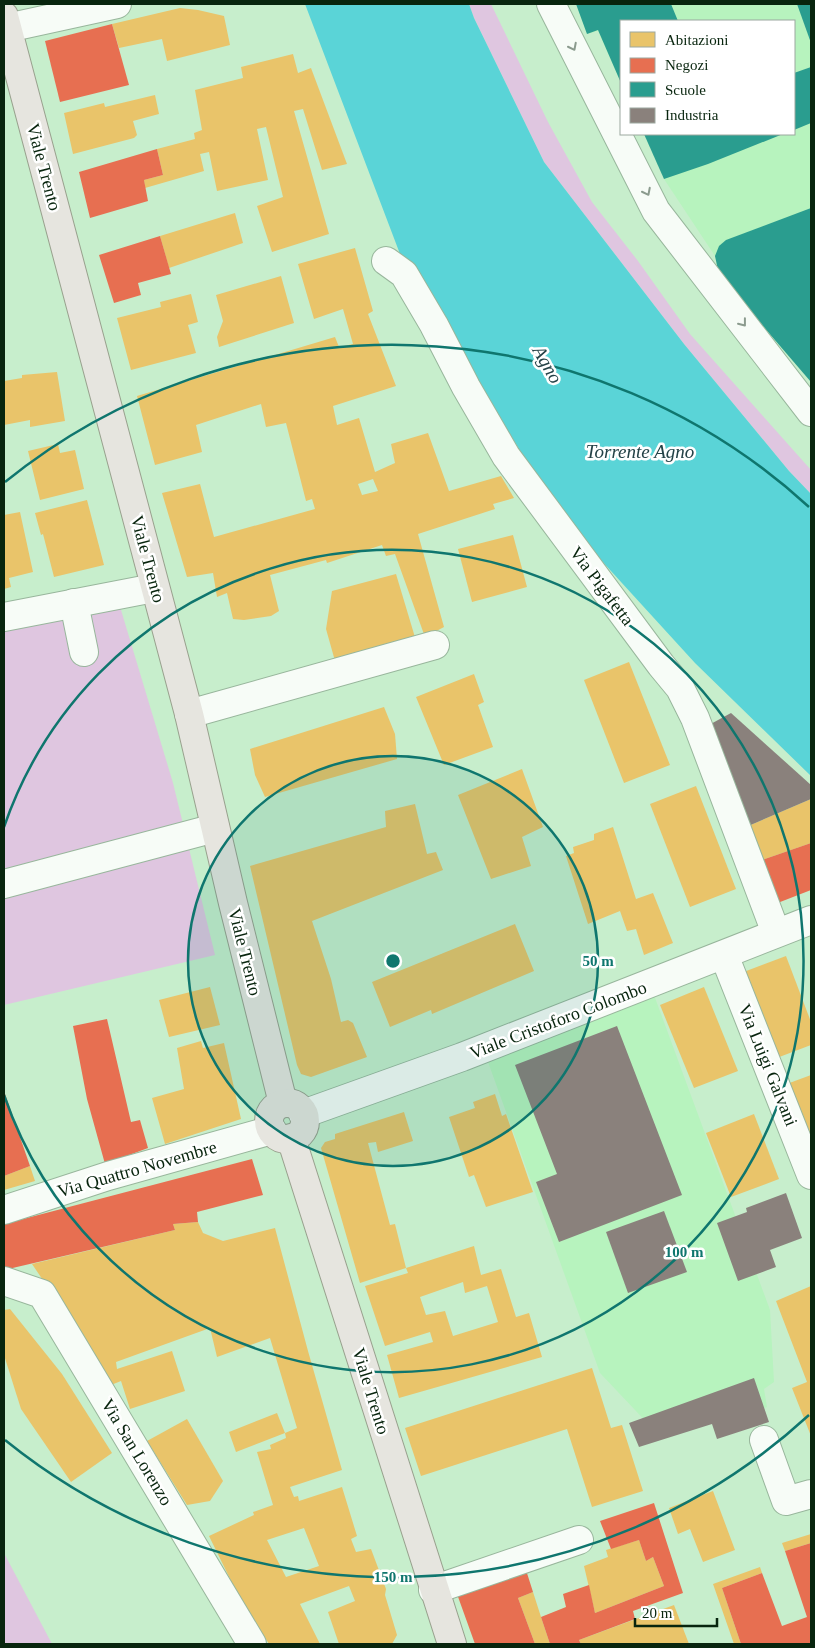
<svg xmlns="http://www.w3.org/2000/svg" width="815" height="1648" viewBox="0 0 815 1648" font-family="Georgia,serif">
	<style>
		.built { fill: #b7f3be }
		.green { fill: #dfc6e0 }
		.water { fill: #5ad4d7 }
		.homes { fill: #e9c46a; fill-rule: evenodd }
		.shops { fill: #e76f51 }
		.schools { fill: #2a9d8f }
		.industry { fill: #8a817c }
		.lines { fill: none; stroke-linecap: round; stroke-linejoin: round }
		.minor-casing { stroke: #98b69c; stroke-width: 30 }
		.major-casing { stroke: #99a18e; stroke-width: 30 }
		.minor { stroke: #f7fcf7; stroke-width: 28 }
		.major { stroke: #e6e5df; stroke-width: 28 }
		.oneway { stroke: #8b9b8e }
		.ring { fill: none; stroke: #0f766e; stroke-width: 2.5 }
		.labels { text-anchor: middle; stroke-width: 5; stroke-linejoin: round; paint-order: stroke }
		.street-label { font-size: 18px; fill: #08250e; stroke: #fff }
		.water-label { font-size: 19px; font-style: italic; fill: #244247; stroke: #fff }
		.centre { fill: #0f766e; stroke: #fff; stroke-width: 2.5 }
		.ring-label { font-size: 15px; text-anchor: middle; font-weight: bold; fill: #0f766e; stroke: #fff; stroke-width: 5; stroke-linejoin: round; paint-order: stroke }
	</style>
	<rect width="100%" height="100%" fill="#c7eecc"/>
	<!-- built -->
	<g class="built">
		<path d="M576,4H811V382L724,281L718,270L715,256L664,179L644,134H794V21H621V83L598,31L587,34Z"/>
		<path d="M654,995L770,1310L774,1382L764,1389L767,1407L719,1425L713,1408L653,1429L600,1373L488,1062Z"/>
	</g>
	<!-- green -->
	<g class="green">
		<path d="M469,4H491L548,122L592,202L638,261L690,334L811,470V494L789,471L684,344L544,162L474,18Z"/>
		<path d="M118,600L173,783L215,955L4,1005V623Z"/>
		<path d="M4,1553L52,1644H4Z"/>
	</g>
	<!-- water -->
	<path class="water" d="M305,4H469L474,18L544,162L684,344L789,471L811,494V776L695,663L558,513L400,254Z"/>
	<!-- homes -->
	<g class="homes">
		<path d="M180,8L198,10L224,16L230,45L167,61L162,39L119,48L112,24Z"/>
		<path d="M293,54L298,73L311,68L347,164L322,170L303,109L294,111L329,234L272,252L257,206L283,197L266,127L257,129L268,180L217,191L209,152L200,154L204,171L145,188L144,180L163,175L157,149L195,139L194,133L202,130L195,90L243,78L241,67Z"/>
		<path d="M155,95L159,114L133,121L137,135L134,138L73,154L64,113L104,103L105,107Z"/>
		<path d="M235,213L243,243L169,268L160,236Z"/>
		<path d="M355,248L373,311L368,314L396,386L333,406L337,425L359,418L375,472L395,463L391,444L428,433L449,491L501,476L514,498L493,504L495,509L418,534L444,627L425,637L395,554L386,556L382,545L327,563L326,560L270,575L279,611L271,616L244,620L233,619L227,593L217,597L213,573L187,577L162,493L200,484L214,537L315,509L312,499L306,501L286,423L266,427L261,404L196,425L202,452L155,465L137,396L335,337L339,347L353,344L343,309L314,319L298,264ZM373,479L378,491L362,495L358,484Z"/>
		<path d="M281,276L294,323L219,347L217,337L223,321L216,295Z"/>
		<path d="M191,294L198,322L188,325L196,353L131,370L117,318L161,307L160,302Z"/>
		<path d="M57,372L65,421L30,427V420L4,425V381L22,378V375Z"/>
		<path d="M58,444L60,453L75,450L84,489L40,500L28,451Z"/>
		<path d="M87,500L104,565L54,577L43,534L41,535L35,513Z"/>
		<path d="M20,512L33,572L9,578L11,587L4,589V515Z"/>
		<path d="M513,535L527,587L472,602L458,549Z"/>
		<path d="M396,574L417,644L337,668L326,629L332,591Z"/>
		<path d="M629,662L670,765L624,783L584,680Z"/>
		<path d="M474,674L484,702L478,705L493,747L444,765L416,697Z"/>
		<path d="M384,707L395,734L397,759L265,797L255,775L250,749Z"/>
		<path d="M522,769L543,827L522,837L531,866L491,879L458,795Z"/>
		<path d="M696,786L736,889L690,907L650,804Z"/>
		<path d="M811,799V843L759,861L746,827Z"/>
		<path d="M415,804L427,854L436,852L443,870L312,921L331,979L341,1022L348,1020L353,1023L367,1057L311,1077L301,1074L297,1065L250,866L386,827L385,811Z"/>
		<path d="M613,827L636,899L653,893L673,943L644,955L636,929L627,931L620,911L588,924L566,856L574,853L573,847L594,840V834Z"/>
		<path d="M515,924L534,971L432,1014L431,1010L390,1027L372,982Z"/>
		<path d="M786,956L811,1022V1045L774,1059L741,973Z"/>
		<path d="M210,987L220,1025L169,1037L159,1000Z"/>
		<path d="M704,987L738,1071L694,1088L660,1005Z"/>
		<path d="M201,1041L203,1048L224,1043L241,1119L165,1144L152,1098L184,1089L177,1048Z"/>
		<path d="M811,1075V1153L784,1085Z"/>
		<path d="M495,1094L502,1116L506,1114L533,1192L486,1207L474,1175L469,1177L449,1117L475,1108L473,1102Z"/>
		<path d="M404,1112L413,1141L378,1152L376,1142L368,1143L390,1225L395,1224L406,1268L360,1283L321,1148L325,1142L335,1139V1134Z"/>
		<path d="M754,1114L779,1179L731,1197L706,1133Z"/>
		<path d="M30,1166L35,1181L4,1190V1176Z"/>
		<path d="M198,1222L203,1233L223,1241L275,1228L308,1351L342,1470L290,1487L294,1497L298,1496L299,1501L342,1487L357,1536L351,1539L356,1552L371,1549L386,1589L385,1595L397,1635L392,1644H339L328,1612L355,1601L349,1586L300,1604L320,1644H269L236,1591L209,1536L254,1515L253,1512L273,1505L257,1452L271,1449L270,1445L286,1438L285,1433L297,1428L270,1338L217,1357L210,1328L116,1362L117,1369L172,1351L185,1391L130,1409L121,1381L101,1389L88,1373L102,1367L32,1264L175,1230L173,1224ZM304,1528L319,1566L286,1577L267,1540Z"/>
		<path d="M474,1246L481,1275L501,1269L516,1317L529,1313L542,1357L399,1398L387,1355L433,1342L430,1332L385,1346L365,1286L408,1273L406,1268ZM463,1282L465,1293L487,1286L498,1322L453,1336L445,1311L426,1315L420,1297Z"/>
		<path d="M811,1286V1436L792,1388L807,1382L776,1301Z"/>
		<path d="M10,1309L62,1374L112,1453L71,1482L21,1409L4,1355V1310Z"/>
		<path d="M592,1368L611,1428L622,1425L643,1491L592,1507L567,1429L421,1476L405,1428Z"/>
		<path d="M277,1413L285,1433L236,1452L229,1432Z"/>
		<path d="M187,1419L223,1481L210,1501L187,1505L147,1441Z"/>
		<path d="M713,1491L735,1550L703,1562L690,1529L678,1534L669,1508Z"/>
		<path d="M811,1534V1543L785,1551L782,1543Z"/>
		<path d="M639,1540L646,1561L653,1557L664,1586L595,1613L584,1566L608,1557L606,1550Z"/>
		<path d="M760,1567L762,1573L722,1588L741,1644H734L713,1584Z"/>
		<path d="M533,1592L541,1617L550,1644H535L518,1598Z"/>
		<path d="M674,1605L689,1644H581L579,1640Z"/>
	</g>
	<!-- shops -->
	<g class="shops">
		<path d="M112,24L129,85L60,102L45,41Z"/>
		<path d="M157,149L163,175L144,180L148,201L90,218L79,172Z"/>
		<path d="M160,236L171,274L138,283L141,295L114,303L99,255Z"/>
		<path d="M811,843V890L775,904L759,861Z"/>
		<path d="M107,1019L131,1122L140,1120L148,1148L105,1164L87,1099L73,1026Z"/>
		<path d="M4,1091L30,1166L4,1176Z"/>
		<path d="M252,1159L263,1195L197,1212L198,1222L173,1224L175,1230L4,1270V1224Z"/>
		<path d="M654,1503L683,1593L633,1611L635,1619L579,1640L581,1644H550L541,1617L566,1607L563,1594L589,1585L595,1613L664,1586L653,1557L646,1561L639,1540L611,1549L600,1521Z"/>
		<path d="M811,1543V1644H741L722,1588L762,1573L782,1626L807,1617L785,1551Z"/>
		<path d="M526,1570L533,1592L518,1598L535,1644H475L457,1594Z"/>
	</g>
	<!-- schools -->
	<g class="schools">
		<path d="M576,4H671L678,21H621V83L598,30L587,34Z"/>
		<path d="M797,4H811V43Z"/>
		<path d="M811,67V123L794,130V73Z"/>
		<path d="M644,134H783L708,164L664,179Z"/>
		<path d="M811,208V382L724,281L718,270L715,256L719,246L726,240Z"/>
	</g>
	<!-- industry -->
	<g class="industry">
		<path d="M731,713L811,785V799L746,827L707,726Z"/>
		<path d="M617,1026L682,1195L559,1242L536,1182L557,1174L515,1065Z"/>
		<path d="M786,1193L802,1238L770,1250L776,1267L738,1281L717,1223L747,1212L746,1208Z"/>
		<path d="M664,1211L687,1272L628,1293L606,1232Z"/>
		<path d="M754,1378L769,1422L717,1439L712,1424L639,1447L629,1423Z"/>
	</g>
	<g class="lines">
		<!-- minor casing -->
		<g class="minor-casing">
			<g id="minor">
				<path d="M551,4L656,211L811,412"/>
				<path d="M7,28L117,4"/>
				<path d="M386,261L404,274L434,325L466,387L506,456L661,665L680,688L695,718L776,933"/>
				<path d="M74,603L84,652"/>
				<path d="M4,617L154,588"/>
				<path d="M189,714L435,645"/>
				<path d="M4,884L215,828"/>
				<path d="M724,955L811,1175"/>
				<path d="M303,1114L462,1057L811,920"/>
				<path d="M4,1210L108,1176L272,1130"/>
				<path d="M4,1281L42,1294L252,1644"/>
				<path d="M764,1440L786,1501L811,1494"/>
				<path d="M433,1590L579,1540"/>
			</g>
		</g>
		<!-- major casing -->
		<g class="major-casing">
			<g id="major">
				<path d="M4,16L189,714L233,903L283,1103"/>
				<circle cx="287" cy="1121" r="18"/>
				<path d="M291,1138L452,1644"/>
			</g>
		</g>
		<!-- minor -->
		<use href="#minor" class="minor"/>
		<!-- major -->
		<use href="#major" class="major"/>
	</g>
	<!-- one-way arrows -->
	<defs><path id="oneway-chevron" d="M-2-3.5L2.5 0L-2 3.5" fill="none" stroke-width="1.6" stroke-linecap="round" stroke-linejoin="round" transform="scale(1.25)"/></defs>
	<g class="oneway">
		<use href="#oneway-chevron" transform="translate(573 47) rotate(63)"/>
		<use href="#oneway-chevron" transform="translate(647 192) rotate(63)"/>
		<use href="#oneway-chevron" transform="translate(743 323) rotate(52)"/>
	</g>
	<!-- distance rings -->
	<circle cx="393" cy="961" r="205" fill="#0f766e" fill-opacity=".12"/>
	<g class="ring">
		<circle cx="393" cy="961" r="205"/>
		<path d="M4 827A411 411 0 1 1 4 1095"/>
		<path d="M809 1415A616 616 0 0 1 5 1440M5 482A616 616 0 0 1 809 507"/>
	</g>
	<g class="labels">
		<!-- street labels -->
		<g class="street-label">
			<text transform="translate(44 167) rotate(75)" y="6">Viale Trento</text>
			<text transform="translate(148 559) rotate(75)" y="6">Viale Trento</text>
			<text transform="translate(602 586) rotate(53)" y="6">Via Pigafetta</text>
			<text transform="translate(245 952) rotate(76)" y="6">Viale Trento</text>
			<text transform="translate(558 1020) rotate(-21)" y="6">Viale Cristoforo Colombo</text>
			<text transform="translate(768 1065) rotate(68)" y="6">Via Luigi Galvani</text>
			<text transform="translate(137 1169) rotate(-16)" y="6">Via Quattro Novembre</text>
			<text transform="translate(371 1391) rotate(73)" y="6">Viale Trento</text>
			<text transform="translate(137 1452) rotate(59)" y="6">Via San Lorenzo</text>
		</g>
		<!-- water labels -->
		<g class="water-label">
			<text transform="translate(548 364) rotate(60)" y="7">Agno</text>
			<text x="640" y="458">Torrente Agno</text>
		</g>
	</g>
	<circle cx="393" cy="961" r="8" class="centre"/>
	<g class="ring-label">
		<text x="598" y="966">50 m</text>
		<text x="684" y="1257">100 m</text>
		<text x="393" y="1582">150 m</text>
	</g>
	<!-- border -->
	<rect width="815" height="1648" fill="none" stroke="#08250e" stroke-width="10"/>
	<!-- legend -->
	<rect x="620" y="20" width="175" height="115" fill="#ffffff" stroke="#9ca89f"/>
	<rect x="630" y="32" width="25" height="15" fill="#e9c46a" stroke="#9ca89f"/>
	<text x="665" y="45" font-size="15" fill="#08250e">Abitazioni</text>
	<rect x="630" y="58" width="25" height="15" fill="#e76f51" stroke="#9ca89f"/>
	<text x="665" y="70" font-size="15" fill="#08250e">Negozi</text>
	<rect x="630" y="82" width="25" height="15" fill="#2a9d8f" stroke="#9ca89f"/>
	<text x="665" y="95" font-size="15" fill="#08250e">Scuole</text>
	<rect x="630" y="108" width="25" height="15" fill="#8a817c" stroke="#9ca89f"/>
	<text x="665" y="120" font-size="15" fill="#08250e">Industria</text>
	<!-- scale -->
	<path d="M635 1618v8h82v-8" fill="none" stroke="#08250e" stroke-width="2.5"/>
	<text x="642" y="1618" font-size="15" fill="#08250e" stroke="#ffffff" stroke-width="4" paint-order="stroke">20 m</text>
</svg>
